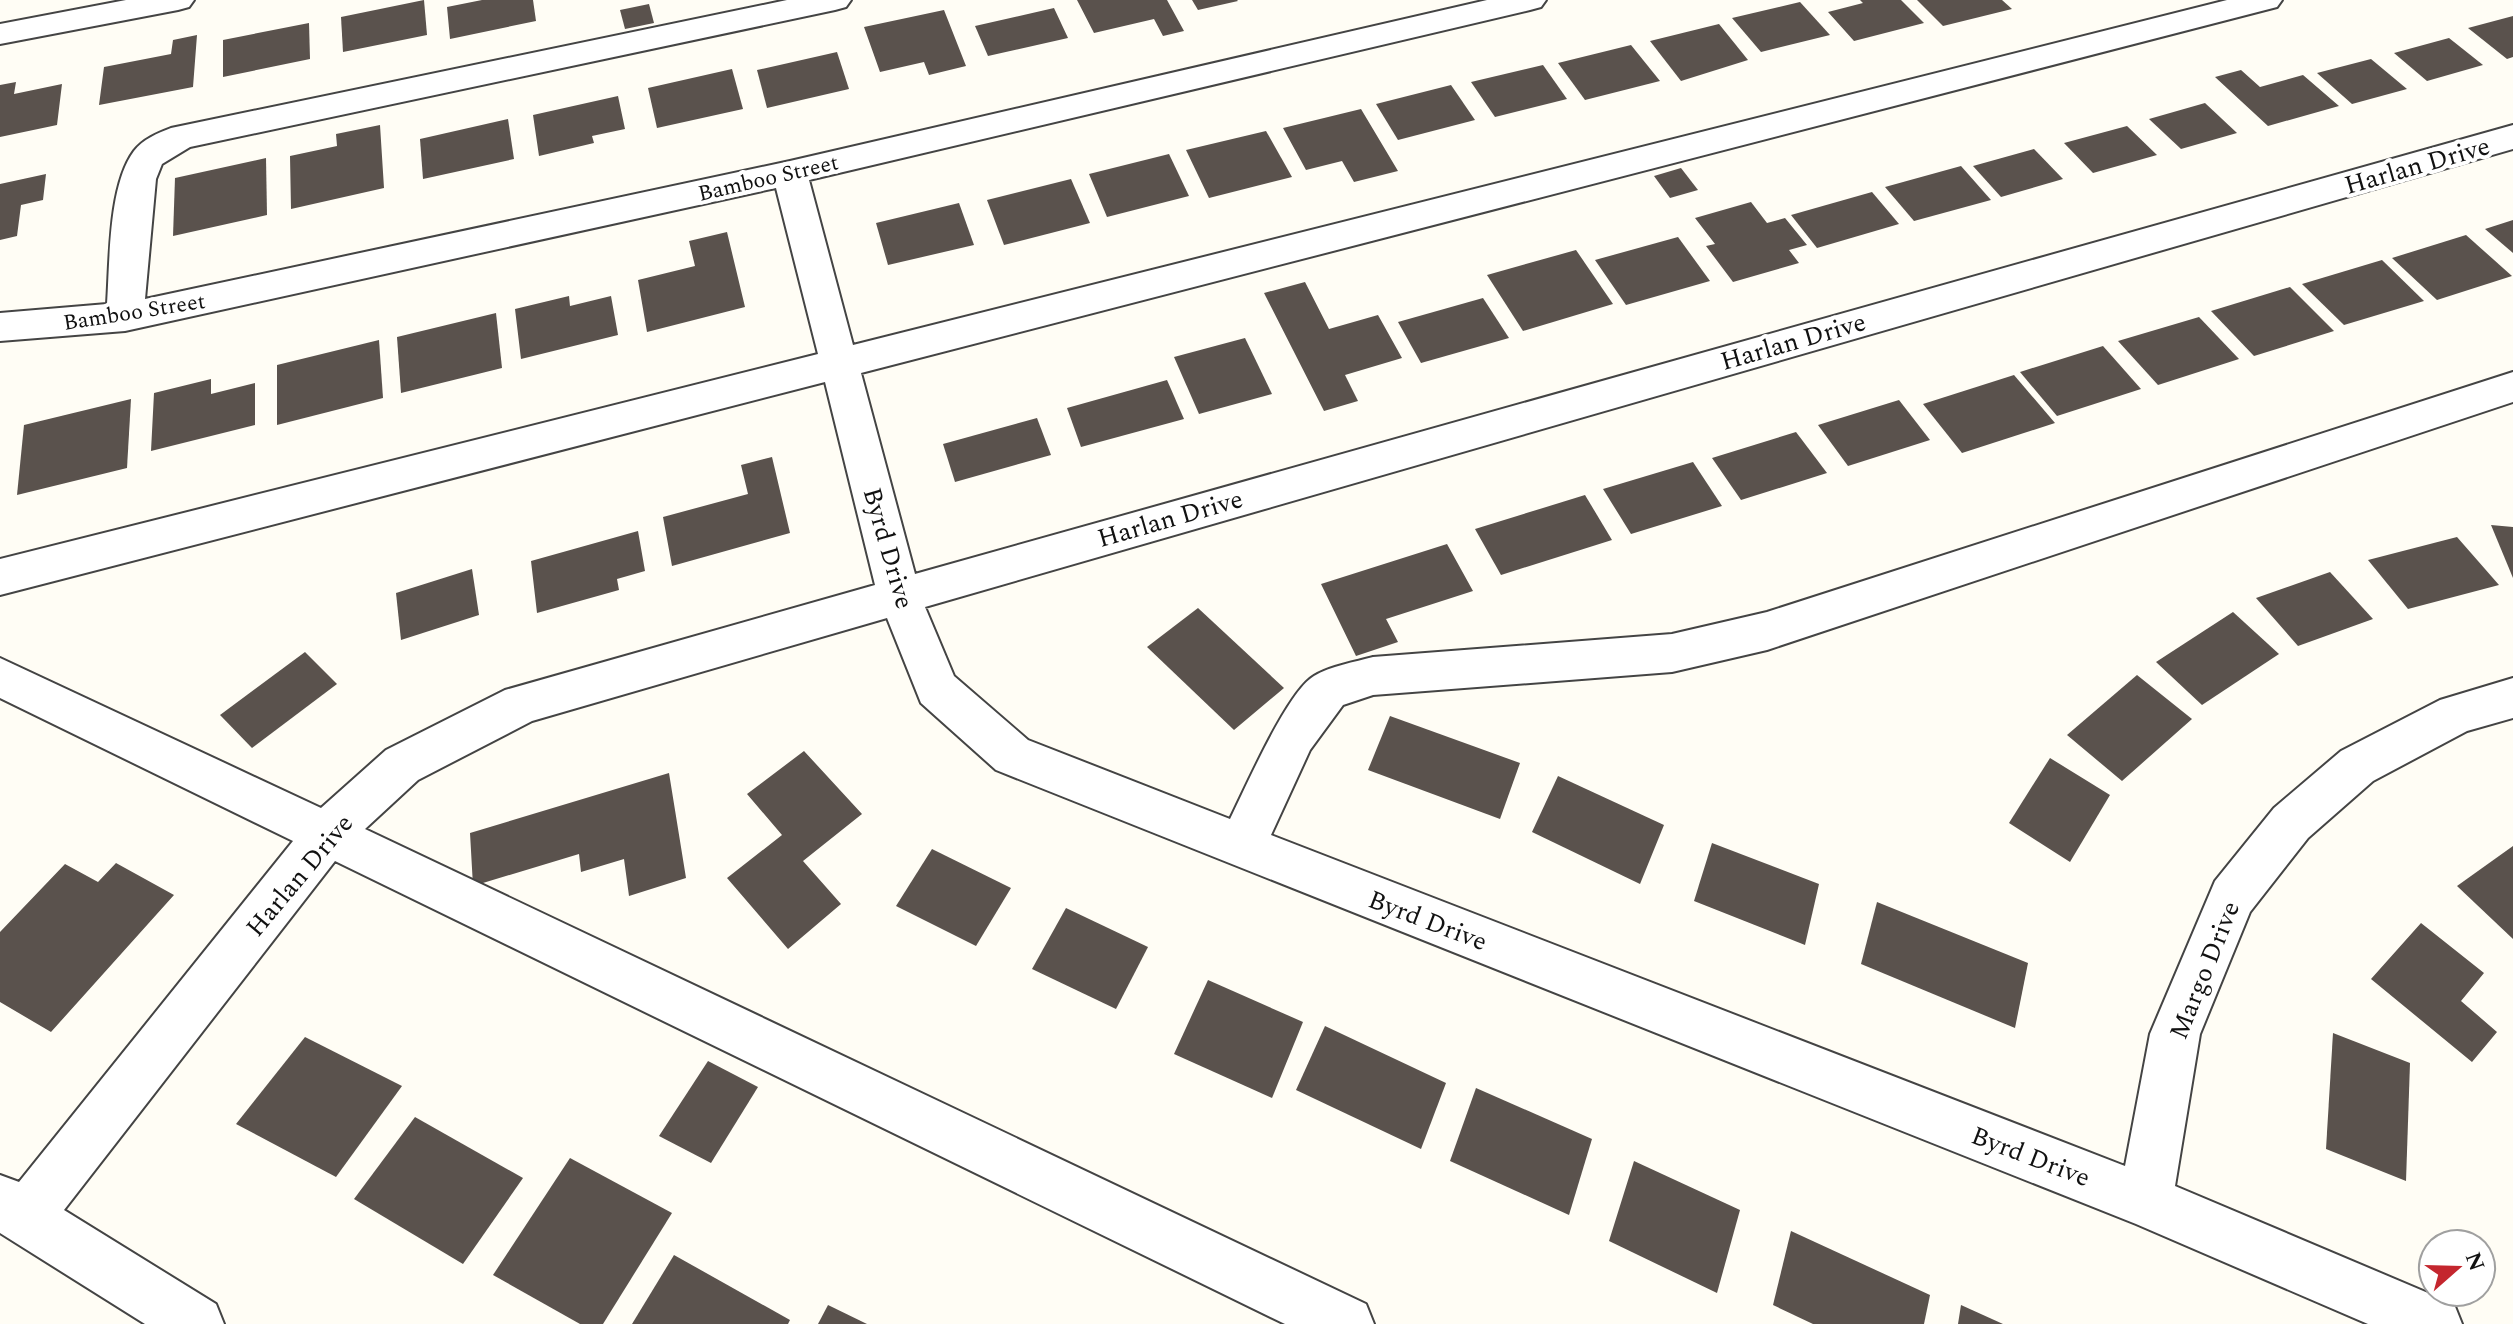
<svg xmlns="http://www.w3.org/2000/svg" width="2513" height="1324" viewBox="0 0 2513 1324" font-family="Spectral,serif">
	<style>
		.building { fill: #5a524d }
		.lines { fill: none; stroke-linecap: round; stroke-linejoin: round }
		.minor-casing { stroke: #444; stroke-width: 4 }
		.minor { fill: #fff; fill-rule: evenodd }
		.labels { text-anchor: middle; stroke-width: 8; stroke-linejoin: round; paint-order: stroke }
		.far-street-label { font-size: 22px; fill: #111; stroke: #fff }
		.street-label { font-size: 26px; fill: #111; stroke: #fff }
	</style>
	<rect width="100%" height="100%" fill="#fffdf5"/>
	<!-- building -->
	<g class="building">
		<path d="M424,0L427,35L343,52L341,17Z"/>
		<path d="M482,0H533L536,21L450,39L447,7Z"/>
		<path d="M1077,0H1167L1184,31L1163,36L1154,19L1094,33Z"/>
		<path d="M1192,0H1237L1238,1L1198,10Z"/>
		<path d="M1860,0H1901L1924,23L1854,41L1828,12L1863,3Z"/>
		<path d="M1917,0H2002L2012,9L1943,26Z"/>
		<path d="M1800,2L1830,35L1761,52L1732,18Z"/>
		<path d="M649,4L654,23L625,29L620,10Z"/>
		<path d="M1054,8L1068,38L988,56L975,26Z"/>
		<path d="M944,10L966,66L929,75L924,62L880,72L864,27Z"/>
		<path d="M2513,16V57L2507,59L2468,28Z"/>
		<path d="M309,23L310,59L223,77V40Z"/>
		<path d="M1719,24L1748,60L1681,81L1650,41Z"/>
		<path d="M197,35L193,87L99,105L104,67L171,54L173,40Z"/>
		<path d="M2449,38L2483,65L2427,81L2394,53Z"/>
		<path d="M1631,45L1660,81L1585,100L1558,63Z"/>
		<path d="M837,52L849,89L767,108L757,70Z"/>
		<path d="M2371,59L2407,89L2352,104L2317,73Z"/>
		<path d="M1543,65L1567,99L1495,117L1471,82Z"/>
		<path d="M732,69L743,109L657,128L648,88Z"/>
		<path d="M2241,70L2260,87L2303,75L2339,106L2268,126L2215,77Z"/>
		<path d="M16,82L14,94L62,84L57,125L0,137V85Z"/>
		<path d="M1451,85L1475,120L1398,140L1376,104Z"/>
		<path d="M618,96L625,129L592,136L594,143L539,156L533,115Z"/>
		<path d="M2205,103L2237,133L2181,149L2149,119Z"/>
		<path d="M1361,109L1398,171L1354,182L1342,161L1306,170L1283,128Z"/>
		<path d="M508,119L514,159L423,179L420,139Z"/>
		<path d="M380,125L384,188L291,209L290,156L337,146L336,134Z"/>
		<path d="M2127,126L2157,155L2093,173L2064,143Z"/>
		<path d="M1266,131L1292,177L1209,198L1186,150Z"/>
		<path d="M2034,149L2063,179L2001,197L1973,166Z"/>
		<path d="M1169,154L1189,196L1107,217L1089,174Z"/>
		<path d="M266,158L267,215L173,236L175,178Z"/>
		<path d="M1961,166L1991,200L1914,221L1885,187Z"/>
		<path d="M1681,168L1698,190L1670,198L1654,176Z"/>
		<path d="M46,174L43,200L21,205L17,236L0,240V184Z"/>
		<path d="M1071,179L1090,223L1004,245L987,200Z"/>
		<path d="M1872,192L1899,224L1817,248L1791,215Z"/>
		<path d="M1751,202L1767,223L1785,218L1807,245L1789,250L1799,263L1733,282L1706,246L1715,244L1695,218Z"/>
		<path d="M959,203L974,245L888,265L876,223Z"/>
		<path d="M2513,220V253L2485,229Z"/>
		<path d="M727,232L745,307L647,332L638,280L695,266L689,241Z"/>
		<path d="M2466,235L2512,276L2437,300L2392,258Z"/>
		<path d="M1678,237L1710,281L1626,305L1595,260Z"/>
		<path d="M1576,250L1613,304L1523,331L1487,275Z"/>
		<path d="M2382,260L2424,301L2344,325L2302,284Z"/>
		<path d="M1305,282L1329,329L1378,315L1402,358L1345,375L1358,401L1324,411L1264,293Z"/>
		<path d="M2290,287L2334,331L2254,356L2211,311Z"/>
		<path d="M569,296L570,306L611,296L618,335L521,359L515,309Z"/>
		<path d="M1483,298L1509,338L1421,363L1398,322Z"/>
		<path d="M496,313L502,368L401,393L397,337Z"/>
		<path d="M2199,317L2239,359L2158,385L2118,341Z"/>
		<path d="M1245,338L1272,394L1199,414L1174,357Z"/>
		<path d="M379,340L383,398L277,425V365Z"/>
		<path d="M2103,346L2141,389L2057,416L2020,372Z"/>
		<path d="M2014,375L2055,423L1962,453L1923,404Z"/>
		<path d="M211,379V394L255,383V425L151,451L154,393Z"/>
		<path d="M1167,380L1184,419L1081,447L1067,408Z"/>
		<path d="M131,399L127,468L17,495L24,425Z"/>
		<path d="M1899,400L1930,440L1848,466L1818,425Z"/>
		<path d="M1037,418L1051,455L955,482L943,444Z"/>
		<path d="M1796,432L1827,473L1741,500L1712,458Z"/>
		<path d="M772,457L790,533L672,566L663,517L748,494L741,465Z"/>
		<path d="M1693,462L1722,506L1631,534L1603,489Z"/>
		<path d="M1585,495L1612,540L1501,575L1475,529Z"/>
		<path d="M2491,525L2513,527V578Z"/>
		<path d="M638,531L645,571L617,579L619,590L537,613L531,561Z"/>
		<path d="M2457,537L2499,585L2408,609L2368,560Z"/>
		<path d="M1447,544L1473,591L1386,619L1398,642L1356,656L1321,584Z"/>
		<path d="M472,569L479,615L401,640L396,593Z"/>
		<path d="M2330,572L2373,619L2298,646L2256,598Z"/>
		<path d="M1198,608L1284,688L1234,730L1147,647Z"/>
		<path d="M2233,612L2279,654L2202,705L2156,662Z"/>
		<path d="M305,652L337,684L252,748L220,715Z"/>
		<path d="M2137,675L2192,719L2122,781L2067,735Z"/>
		<path d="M1390,716L1520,763L1500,819L1368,770Z"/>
		<path d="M804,751L862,814L803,861L841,904L788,949L727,878L782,835L747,794Z"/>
		<path d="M2050,758L2110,795L2070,862L2009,823Z"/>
		<path d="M669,773L686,878L629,896L624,859L581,872L579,854L473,886L470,833Z"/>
		<path d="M1558,776L1664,825L1640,884L1532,832Z"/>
		<path d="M1712,843L1819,884L1805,945L1694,901Z"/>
		<path d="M2513,846V939L2457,886Z"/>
		<path d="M932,849L1011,888L976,946L896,906Z"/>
		<path d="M116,863L174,895L51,1032L0,1002V932L65,864L98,882Z"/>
		<path d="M1877,902L2028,963L2015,1028L1861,964Z"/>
		<path d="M1066,908L1148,947L1116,1009L1032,969Z"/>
		<path d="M2421,923L2484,973L2461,1001L2497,1032L2472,1062L2371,979Z"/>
		<path d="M1208,980L1303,1022L1272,1098L1174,1054Z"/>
		<path d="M1325,1026L1446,1083L1421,1149L1296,1090Z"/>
		<path d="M2333,1033L2410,1063L2406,1181L2326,1149Z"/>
		<path d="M305,1037L402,1086L336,1177L236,1124Z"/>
		<path d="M708,1061L758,1087L711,1163L659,1136Z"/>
		<path d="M1476,1088L1592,1139L1569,1215L1450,1161Z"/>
		<path d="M415,1117L523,1178L463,1264L354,1199Z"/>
		<path d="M570,1158L672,1213L603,1324H580L493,1275Z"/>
		<path d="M1634,1161L1740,1210L1717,1293L1609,1241Z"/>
		<path d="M1791,1231L1930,1295L1924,1324H1813L1773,1305Z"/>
		<path d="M674,1255L790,1320L788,1324H632Z"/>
		<path d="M828,1305L867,1324H818Z"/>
		<path d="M1961,1305L2003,1324H1958Z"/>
	</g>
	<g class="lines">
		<!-- minor casing -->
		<g class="minor-casing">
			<g id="minor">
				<path d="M126,0H194L189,7L178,10L0,44V24Z"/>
				<path d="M787,0H851L846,7L835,10L190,147L162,164L156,179L145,299L790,161L1487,0H1546L1541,7L1530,10L809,180L853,345L2227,0H2282L2277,7L861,373L915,574L2513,125V149L925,607L954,676L1028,740L1230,819C1246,787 1287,692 1314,676C1330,666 1355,662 1373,657L1672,634L1767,612L2513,372V402L1767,650L1672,672L1373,695L1343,705L1310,750L1271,835L2125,1166L2150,1034L2215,881L2274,808L2341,751L2440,700L2513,678V718L2467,731L2373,781L2308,838L2250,912L2200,1034L2175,1186L2454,1304L2462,1324H2368L2136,1224L996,770L921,703L887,618L532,721L418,780L365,829L1366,1304L1374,1324H1285L335,861L64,1210L216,1304L224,1324H145L0,1233V1175L19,1182L293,841L0,698V658L321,808L386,750L505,690L875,585L825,382L0,595V559L818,354L776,188L125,331L0,341V313L107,304C110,262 108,186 134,151C143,139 158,133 171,128Z"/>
			</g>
		</g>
		<!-- minor -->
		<use href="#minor" class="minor"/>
	</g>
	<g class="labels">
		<!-- far-street labels -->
		<g class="far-street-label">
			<text transform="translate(768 177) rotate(-13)" y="8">Bamboo Street</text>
			<text transform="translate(134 311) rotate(-9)" y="8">Bamboo Street</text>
		</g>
		<!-- street labels -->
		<g class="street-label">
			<text transform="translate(2417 165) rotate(-16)" y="9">Harlan Drive</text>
			<text transform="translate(1793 341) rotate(-16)" y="9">Harlan Drive</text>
			<text transform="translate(1170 518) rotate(-16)" y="9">Harlan Drive</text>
			<text transform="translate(889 548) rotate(74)" y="9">Byrd Drive</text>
			<text transform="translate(299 875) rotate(-50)" y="9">Harlan Drive</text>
			<text transform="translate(1428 920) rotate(21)" y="9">Byrd Drive</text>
			<text transform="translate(2204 970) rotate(-68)" y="9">Margo Drive</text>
			<text transform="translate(2031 1156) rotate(21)" y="9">Byrd Drive</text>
		</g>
	</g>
	<!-- north arrow -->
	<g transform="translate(2457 1268) rotate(70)"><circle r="38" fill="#ffffff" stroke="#a0a0a0" stroke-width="2"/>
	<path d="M0-6L14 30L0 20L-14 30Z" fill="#c4262e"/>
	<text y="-12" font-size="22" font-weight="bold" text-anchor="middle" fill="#111111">N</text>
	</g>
</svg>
